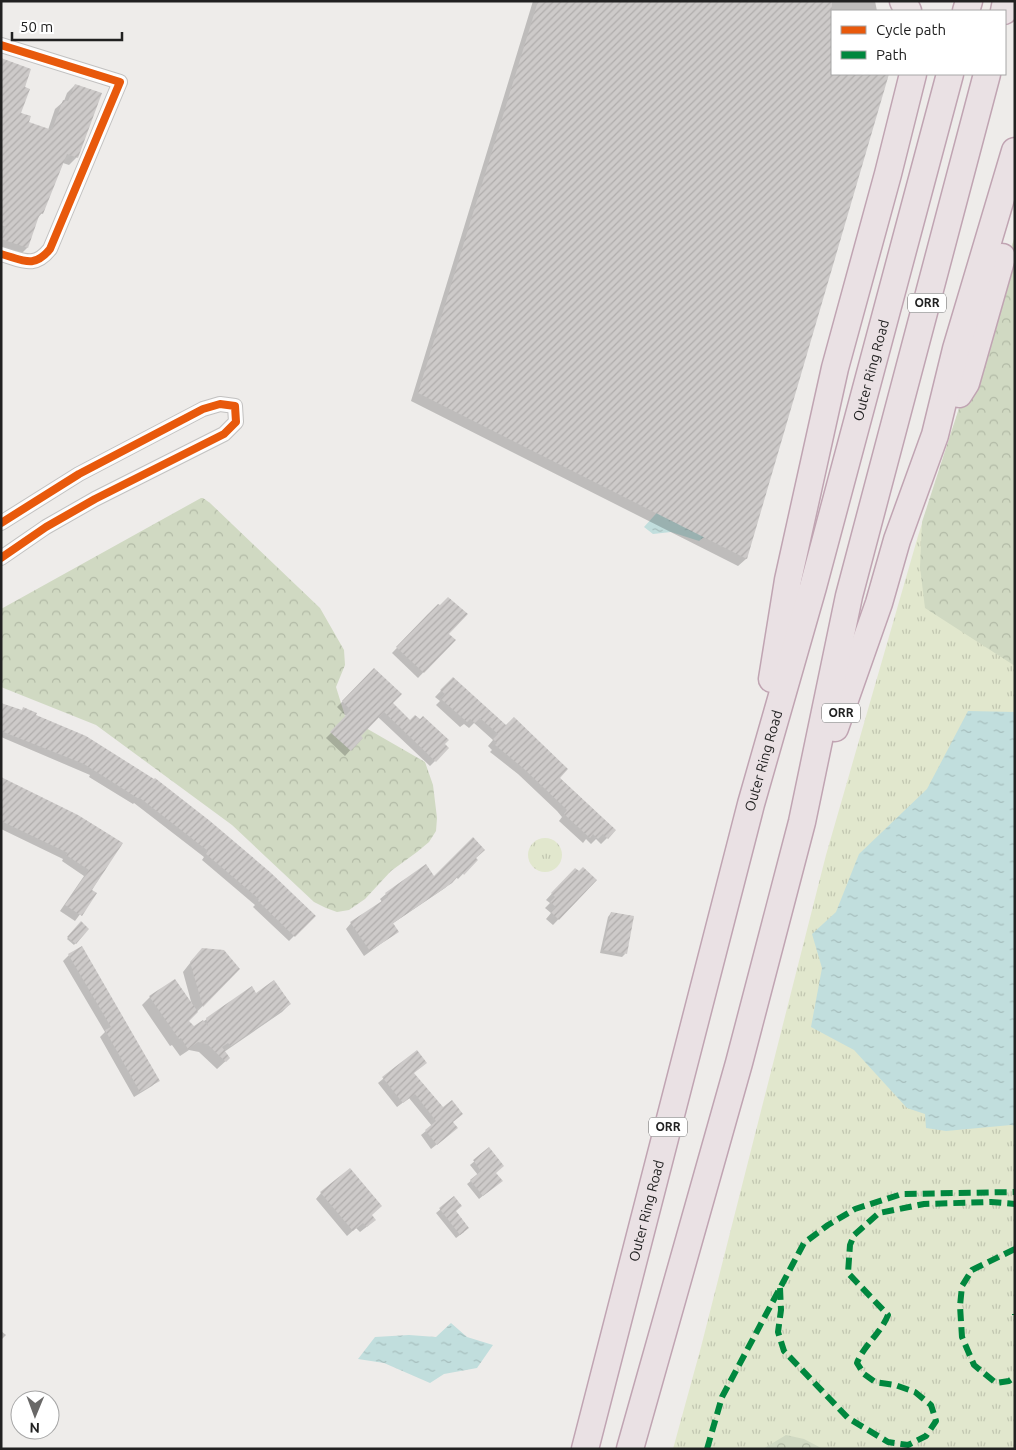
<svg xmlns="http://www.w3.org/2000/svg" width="1016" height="1450" viewBox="0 0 1016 1450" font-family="Ubuntu,sans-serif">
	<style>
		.grass { fill: url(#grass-tufts) }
		.forest { fill: url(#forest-crowns) }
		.water { fill: url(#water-ripples) }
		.shadow { fill: #0003 }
		.building { fill: url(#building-hatch) }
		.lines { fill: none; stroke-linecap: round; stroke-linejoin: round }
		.minor-casing { stroke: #c2c1c0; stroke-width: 16 }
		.motorway-casing { stroke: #c0a4b2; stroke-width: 29 }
		.minor { stroke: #fcfcfc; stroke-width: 14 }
		.motorway { stroke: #eae1e4; stroke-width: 26 }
		.quiet { stroke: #00873e; stroke-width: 6; stroke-dasharray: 12 6; stroke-linecap: butt }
		.cycleway-casing { stroke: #fff; stroke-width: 11 }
		.cycleway { stroke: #e8590c; stroke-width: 8 }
		.labels { text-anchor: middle; stroke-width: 5; stroke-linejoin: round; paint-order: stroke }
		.shield { fill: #fff; stroke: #646464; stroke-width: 1 }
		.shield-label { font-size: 12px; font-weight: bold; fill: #212121 }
		.street-label { font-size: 14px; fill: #212121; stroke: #fff }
	</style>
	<defs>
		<pattern id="grass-tufts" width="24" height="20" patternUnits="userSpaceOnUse" patternTransform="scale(1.25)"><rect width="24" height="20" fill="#e1e7cd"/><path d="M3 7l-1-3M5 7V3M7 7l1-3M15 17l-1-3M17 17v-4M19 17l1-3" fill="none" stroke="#c1c6b0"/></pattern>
		<pattern id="forest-crowns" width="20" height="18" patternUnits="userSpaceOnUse" patternTransform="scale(1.25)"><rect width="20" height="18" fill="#d0d9c2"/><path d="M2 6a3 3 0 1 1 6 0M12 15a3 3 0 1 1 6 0" fill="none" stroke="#b2baa6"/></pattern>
		<pattern id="water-ripples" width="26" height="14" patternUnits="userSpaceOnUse" patternTransform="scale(1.25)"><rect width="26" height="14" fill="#c1dedd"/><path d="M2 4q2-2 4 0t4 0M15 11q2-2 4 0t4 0" fill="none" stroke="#a6bebd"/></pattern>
		<pattern id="building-hatch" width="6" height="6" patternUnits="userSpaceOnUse" patternTransform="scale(1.25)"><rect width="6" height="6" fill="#cdcac9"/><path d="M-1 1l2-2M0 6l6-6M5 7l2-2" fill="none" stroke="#b0adac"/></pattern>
	</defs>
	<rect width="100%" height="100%" fill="#eeecea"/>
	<!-- grass -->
	<g class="grass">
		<path d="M1015,236V1449H673L701,1347L826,855L918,536Z"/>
		<circle cx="545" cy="855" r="17"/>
	</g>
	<!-- forest -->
	<g class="forest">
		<path d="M1015,236V666L925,608L920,567L922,522Z"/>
		<path d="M201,498H203L210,503L320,608L344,650L345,665L336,687L345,716L425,762L433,785L437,818L436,831L429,842L417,852L391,871L365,899L349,910L337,912L326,908L314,902L232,825L96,725L1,687V609Z"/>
		<path d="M786,1435L804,1439L823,1449H763Z"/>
	</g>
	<!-- water -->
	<g class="water">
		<path d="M663,506L713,530L699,541L671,532L653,534L644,527Z"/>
		<path d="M968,711L1015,712V1126L1011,1125L946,1131L926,1128L925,1114L907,1108L854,1050L811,1027L822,968L812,934L836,912L859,854L927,789Z"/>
		<path d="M451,1323L467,1337L493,1345L477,1368L444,1374L430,1383L384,1363L358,1359L375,1337L409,1335L436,1337Z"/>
	</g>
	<!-- shadow -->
	<g class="shadow">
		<path d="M533,1H875L877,11H832V74H887L746,559L738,566L411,401Z"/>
		<path d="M1,62L23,88L20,113L28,123L48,130L55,109L64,101L67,93L75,85L77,157L69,165L63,163L42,213L37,219L27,248L19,256L1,250Z"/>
		<path d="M429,615L454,640L418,678L392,653Z"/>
		<path d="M374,670L391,703L410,722L448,748L430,766L378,717L359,736L361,738L345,756L326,738L347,717L337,707Z"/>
		<path d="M453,678L615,830L601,844L596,839L591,844L586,839L583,843L559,821L562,817L557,811L518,774L490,752L492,750L488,746L493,740L474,723L469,728L464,724L460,727L436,705L440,701L435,697Z"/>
		<path d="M1,704L21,711L23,709L34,715L314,916L289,941L253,907L255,905L202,860L204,857L134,803L133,804L89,777L90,775L1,737Z"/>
		<path d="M1,778L121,844L91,891L95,894L75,921L60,911L84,876L62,861L63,859L1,829Z"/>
		<path d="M475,858L476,860L458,879L456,877L445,888L392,924L397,932L364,956L346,929L351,923L382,902L380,899L386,894L433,878Z"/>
		<path d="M575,869L596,880L553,925L546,919L551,913L545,908L550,903L546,900Z"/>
		<path d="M611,913L625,954L622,957L600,953L608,917Z"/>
		<path d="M81,923L87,929L74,945L67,939Z"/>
		<path d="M69,955L158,1080L152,1086L134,1097L100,1037L105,1032L63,961Z"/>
		<path d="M194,958L239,969L188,1021L194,1028L207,1019L256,995L290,1004L282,1012L224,1052L229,1058L217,1069L199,1052L189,1050L180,1056L172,1045L170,1046L142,1005L150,997L192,1005L183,972Z"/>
		<path d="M417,1051L413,1073L452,1122L451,1133L431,1149L421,1135L432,1126L409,1098L397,1107L378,1083Z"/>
		<path d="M489,1149L497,1184L479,1199L467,1184L478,1175L470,1165Z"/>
		<path d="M321,1193L371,1215L369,1225L360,1232L356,1228L347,1236L316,1199Z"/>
		<path d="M454,1198V1212L464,1232L456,1238L436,1213Z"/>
		<path d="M1,1331L6,1335L1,1340Z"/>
	</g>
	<!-- building -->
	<g class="building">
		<path d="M538,1H832V74H889L747,559L418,393Z"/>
		<path d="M1,58L31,69L25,87L30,89L21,113L31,116L29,122L52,130L63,100L68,101L75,84L102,93L78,158L67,154L43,214L40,213L28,248L1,239L6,227L1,225Z"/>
		<path d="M448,597L468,614L449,634L456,640L424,673L396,647L428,614L438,604L440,605Z"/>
		<path d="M374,668L402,694L393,703L410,720L415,715L420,719L423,716L449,740L445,744L449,748L436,762L384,712L361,736L363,738L351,751L330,732L351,710L342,701Z"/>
		<path d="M453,677L506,725L514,717L568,769L560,778L616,830L608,839L603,834L598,839L593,834L590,838L564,814L567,810L563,806L523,768L495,745L497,743L493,739L498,734L480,718L475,723L470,719L467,722L441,699L445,694L440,690Z"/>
		<path d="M1,703L22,710L23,707L37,713L36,715L86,736L154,779L155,778L210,821L270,872L316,916L295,937L258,901L259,899L206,854L208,851L140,798L139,799L84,764L1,731Z"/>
		<path d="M1,777L78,815L123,843L92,890L97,893L82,916L65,905L89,870L66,855L68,853L1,821Z"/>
		<path d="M473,837L485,850L476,858L478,860L464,875L462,872L452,883L393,923L399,932L370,951L350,922L388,897L385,893L426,864L434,876Z"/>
		<path d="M583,867L597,880L559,920L551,912L556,907L550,902L555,897L551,893L575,868L579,871Z"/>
		<path d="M611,912L634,916L627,954L603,950Z"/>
		<path d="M81,921L89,929L76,944L67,937Z"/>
		<path d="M82,946L160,1081L140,1092L105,1030L111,1027L68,954Z"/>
		<path d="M202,948L224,950L240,969L203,1007L190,962Z"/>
		<path d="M175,979L198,1012L189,1021L194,1026L203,1020L208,1026L206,1018L252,986L256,993L274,980L291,1004L231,1046L228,1043L222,1047L230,1058L226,1062L207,1044L198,1042L188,1049L181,1038L179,1039L149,996Z"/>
		<path d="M417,1050L427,1063L414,1073L443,1107L452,1100L463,1114L453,1122L458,1128L437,1145L425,1130L436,1121L415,1094L403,1103L382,1077Z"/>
		<path d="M489,1147L504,1166L496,1173L503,1181L483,1196L470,1180L481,1171L473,1160Z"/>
		<path d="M350,1168L382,1206L372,1215L376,1220L367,1227L363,1223L353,1231L320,1192Z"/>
		<path d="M454,1196L462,1206L456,1211L469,1228L460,1235L439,1208Z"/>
	</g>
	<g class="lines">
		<!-- minor casing -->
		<g class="minor-casing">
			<g id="minor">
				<path d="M1,45L120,82L50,249C34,269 23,260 1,254"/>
				<path d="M1,523L79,474L203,409L220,404L235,406L236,422L224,434L95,499L46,527L1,558"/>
			</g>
		</g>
		<!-- motorway casing -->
		<g class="motorway-casing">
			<g id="motorway">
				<path d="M903,1L908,11"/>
				<path d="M966,11L969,1"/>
				<path d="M1004,11L1006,1"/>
				<path d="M959,394L966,383L1002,257"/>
				<path d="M772,679L788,580L835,368L888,174L913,74"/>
				<path d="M835,728L879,603L897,540L935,435L956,349L1015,151"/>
				<path id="s1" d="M585,1449L751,804L813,587L950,74"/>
				<path d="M630,1449L739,1063L802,822L849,596L987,74"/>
			</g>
		</g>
		<!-- minor -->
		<use href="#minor" class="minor"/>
		<!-- motorway -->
		<use href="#motorway" class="motorway"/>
		<!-- quiet -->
		<g class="quiet">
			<path d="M1015,1249L972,1270L962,1286L960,1306L962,1337L974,1365L996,1383L1009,1381L1015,1377"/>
			<path d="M780,1288L781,1310L778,1332L784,1351L848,1418L888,1442L908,1445L926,1436L936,1421L931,1405L915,1392L895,1385L875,1382L864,1374L857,1363C864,1345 881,1333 888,1315L848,1273L850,1245L854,1235L879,1213L924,1204L991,1202L1015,1204"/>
			<path d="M1015,1314V1315"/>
			<path d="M707,1449L722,1397L804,1243L828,1225L855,1209L902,1194L1015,1192"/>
		</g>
		<!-- cycleway casing -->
		<g class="cycleway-casing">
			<g id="cycleway">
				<path d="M1,45L120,82L50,249C34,269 23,260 1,254"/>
				<path d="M1,523L79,474L203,409L220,404L235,406L236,422L224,434L95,499L46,527L1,558"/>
			</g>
		</g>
		<!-- cycleway -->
		<use href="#cycleway" class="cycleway"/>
	</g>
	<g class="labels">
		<!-- shield labels -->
		<g class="shield">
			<rect x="908" y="293.5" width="38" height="19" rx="4"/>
			<rect x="822" y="703.5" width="38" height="19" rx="4"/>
			<rect x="649" y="1117.5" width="38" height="19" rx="4"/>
		</g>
		<g class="shield-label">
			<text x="927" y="307">ORR</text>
			<text x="841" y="717">ORR</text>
			<text x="668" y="1131">ORR</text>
		</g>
		<!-- street labels -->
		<g class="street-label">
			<text dy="5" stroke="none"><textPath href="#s1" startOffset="1116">Outer Ring Road</textPath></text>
			<text dy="5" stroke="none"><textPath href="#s1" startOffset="711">Outer Ring Road</textPath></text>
			<text dy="5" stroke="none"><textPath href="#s1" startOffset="246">Outer Ring Road</textPath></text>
		</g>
	</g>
	<!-- border -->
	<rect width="1016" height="1450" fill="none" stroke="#212121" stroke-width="5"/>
	<!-- legend -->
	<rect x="831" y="10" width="175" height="65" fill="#ffffff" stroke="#a6a6a6"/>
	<rect x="841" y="26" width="25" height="8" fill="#e8590c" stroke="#a6a6a6"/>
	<text x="876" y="35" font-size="15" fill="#212121">Cycle path</text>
	<rect x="841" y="51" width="25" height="8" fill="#00873e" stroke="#a6a6a6"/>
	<text x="876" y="60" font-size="15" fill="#212121">Path</text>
	<!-- north arrow -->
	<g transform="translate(35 1415) rotate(181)"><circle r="24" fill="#ffffff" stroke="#a6a6a6"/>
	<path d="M0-4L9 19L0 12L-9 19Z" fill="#696867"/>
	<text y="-8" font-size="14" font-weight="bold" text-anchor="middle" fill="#212121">N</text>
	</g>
	<!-- scale -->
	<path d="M12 32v8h110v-8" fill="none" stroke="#212121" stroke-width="2.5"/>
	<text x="20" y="32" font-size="15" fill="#212121" stroke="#ffffff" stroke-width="4" paint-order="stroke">50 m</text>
</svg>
